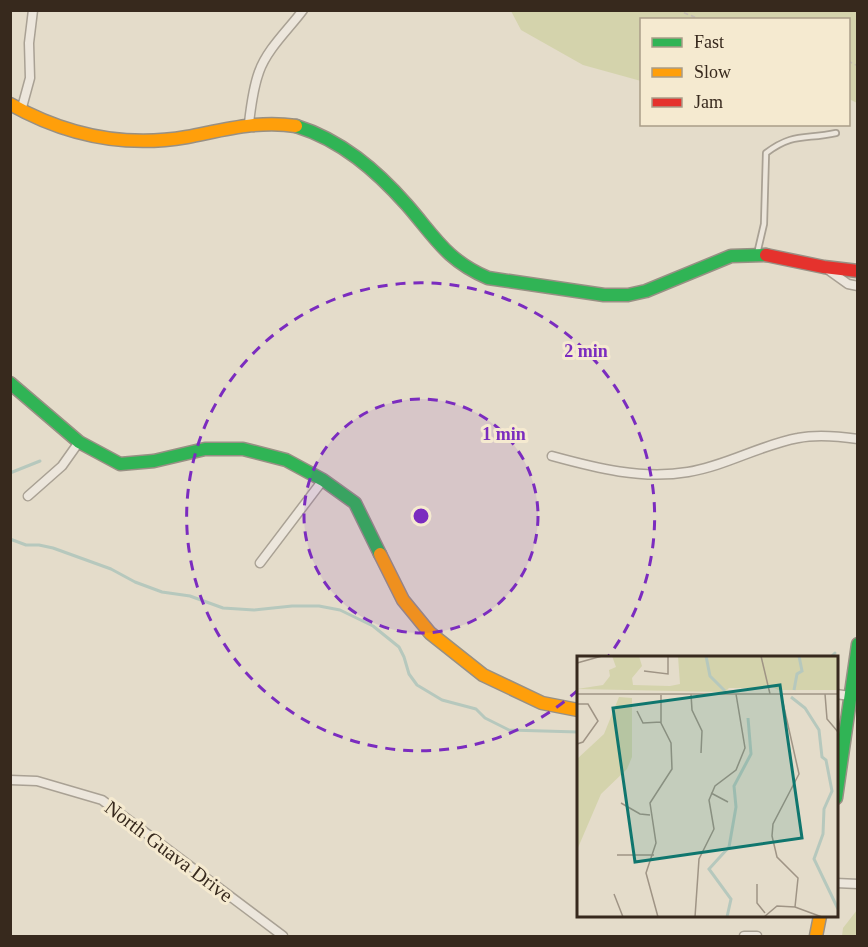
<svg xmlns="http://www.w3.org/2000/svg" width="868" height="947" viewBox="0 0 868 947" font-family="'Times New Roman',serif">
	<style>
		.green { fill: #d4d3ac }
		.lines { fill: none; stroke-linecap: round; stroke-linejoin: round }
		.stream { stroke: #b6c8bd; stroke-width: 3 }
		.lane-casing { stroke: #a9a194; stroke-width: 8 }
		.street-casing { stroke: #a9a194; stroke-width: 11 }
		.fast-casing { stroke: #989084; stroke-width: 15 }
		.slow-casing { stroke: #989084; stroke-width: 15 }
		.jam-casing { stroke: #989084; stroke-width: 15 }
		.path { stroke: #c4bdb3; stroke-width: 1.5; stroke-dasharray: 4.5 3; stroke-linecap: butt }
		.lane { stroke: #ece6dc; stroke-width: 4.5 }
		.street { stroke: #ece6dc; stroke-width: 8 }
		.fast { stroke: #30b455; stroke-width: 12 }
		.slow { stroke: #ff9f0a; stroke-width: 12 }
		.jam { stroke: #e5322d; stroke-width: 12 }
		.ring { fill: none; stroke: #7b2cbf; stroke-width: 3; stroke-dasharray: 10 8 }
		.labels { text-anchor: middle; stroke-width: 6; stroke-linejoin: round; paint-order: stroke }
		.street-label { font-size: 20px; fill: #37291d; stroke: #f5ead0 }
		.inset-river { fill: none; stroke: #b6c8bd; stroke-width: 3 }
		.inset-road { fill: none; stroke: #9f9485; stroke-width: 1.5 }
		.view { fill: #0f766e; fill-opacity: 0.15; stroke: #0f766e; stroke-width: 3 }
		.inset-edge { fill: none; stroke: #37291d; stroke-width: 3 }
		.centre { fill: #7b2cbf; stroke: #f5ead0; stroke-width: 3 }
		.ring-label { font-size: 18px; text-anchor: middle; font-weight: bold; fill: #7b2cbf; stroke: #f5ead0; stroke-width: 6; stroke-linejoin: round; paint-order: stroke }
	</style>
	<rect width="100%" height="100%" fill="#e4dcca"/>
	<!-- green -->
	<g class="green">
		<path d="M511,11H857V103L849,99L848,20H642L641,81L583,65L521,30Z"/>
		<path d="M857,910V936H842L843,928Z"/>
	</g>
	<g class="lines">
		<!-- stream -->
		<g class="stream">
			<path d="M10,473L40,461"/>
			<path d="M10,539L26,545H39L53,548L111,569L135,582L162,592L190,596L223,608L254,610L292,606H319L340,610L373,626L399,647L404,657L409,674L417,685L442,700L476,709L485,718L509,730L578,732"/>
			<path d="M830,658L835,653"/>
		</g>
		<!-- lane casing -->
		<g class="lane-casing">
			<path id="lane" d="M757,254L764,224L766,153C794,132 805,140 836,133"/>
		</g>
		<!-- street casing -->
		<g class="street-casing">
			<g id="street">
				<path d="M21,111L30,78L29,43L33,10"/>
				<path d="M249,123C251,106 253,88 259,72C267,49 289,29 303,10"/>
				<path d="M827,269L848,284L858,286"/>
				<path d="M552,456C596,468 642,480 688,472C726,466 760,445 798,438C817,434 838,436 858,439"/>
				<path d="M28,496L62,466L79,442"/>
				<path d="M260,563L323,480"/>
				<path d="M836,694L850,696"/>
				<path d="M10,780L37,781L102,800L283,936"/>
				<path d="M836,883L858,884"/>
				<path d="M744,936H757"/>
			</g>
		</g>
		<!-- fast casing -->
		<g class="fast-casing">
			<g id="fast">
				<path d="M296,126C341,140 376,170 407,205C435,237 446,260 488,278L604,295H628L646,291L731,256L766,255"/>
				<path d="M10,383L79,442L120,464L154,461L205,449H243L286,460L323,480L355,503L380,554"/>
				<path d="M836,798L858,644"/>
			</g>
		</g>
		<!-- slow casing -->
		<g class="slow-casing">
			<g id="slow">
				<path d="M10,104C65,135 124,148 187,137C224,130 258,120 296,126"/>
				<path d="M380,554L403,600L430,633L483,675L542,703L578,710"/>
				<path d="M816,936L820,916"/>
			</g>
		</g>
		<!-- jam casing -->
		<g class="jam-casing">
			<path id="jam" d="M766,255L824,267L858,271"/>
		</g>
		<!-- path -->
		<g class="path">
			<path d="M677,10L702,20"/>
			<path d="M848,61L858,66"/>
		</g>
		<!-- lane -->
		<use href="#lane" class="lane"/>
		<!-- street -->
		<use href="#street" class="street"/>
		<!-- fast -->
		<use href="#fast" class="fast"/>
		<!-- slow -->
		<use href="#slow" class="slow"/>
		<!-- jam -->
		<use href="#jam" class="jam"/>
	</g>
	<!-- distance rings -->
	<circle cx="421" cy="516" r="117" fill="#7b2cbf" fill-opacity=".12"/>
	<g class="ring">
		<circle cx="421" cy="516" r="117"/>
		<path d="M578 690A234 234 0 1 1 608 657"/>
	</g>
	<g class="labels">
		<!-- street labels -->
		<g class="street-label">
			<text transform="translate(169 851) rotate(37)" y="7">North Guava Drive</text>
		</g>
	</g>
	<!-- overview -->
	<g transform="translate(577 656)">
		<rect width="261" height="261" fill="#e4dcca"/>
		<path d="M35,0H62L65,10L55,22L56,29L93,30L103,28L101,0H261V34H201L190,28L189,32H152L148,36L0,33L26,29L33,20L32,14L39,11ZM42,41L55,42V101L50,113L24,138L0,194V103L27,78Z" fill="#d4d3ac"/>
		<path class="inset-river" d="M129,0L133,20L148,35M217,34L220,18L225,15L222,0M214,41L228,52L242,74L245,101L249,104L255,135L247,153L246,178L237,203L261,253M150,261L154,243L132,213L152,191L159,151L157,130L174,98L171,62"/>
		<path class="inset-road" d="M184,0L193,38M0,7L25,0M67,15L91,18V0M0,38H261M114,38L115,54L125,75L124,97M204,38L222,118L196,168L195,180L200,201L221,222L218,251M248,38L250,63L261,76M0,48H11L21,65L6,86L0,88M60,55L66,67L84,66M134,137L151,146M44,147L63,158L73,159M40,199H77M180,228V247L188,257M37,238L46,261M81,261L69,217L79,187L73,147L95,113L94,87L84,67V39M118,261L122,203L137,173L132,144L138,130L159,114L168,92L159,38M187,261L200,250L218,251L245,261"/>
		<path class="view" d="M203,29L225,182L58,206L36,52Z"/>
		<rect width="261" height="261" class="inset-edge"/>
	</g>
	<circle cx="421" cy="516" r="9" class="centre"/>
	<g class="ring-label">
		<text x="586" y="357">2 min</text>
		<text x="504" y="440">1 min</text>
	</g>
	<!-- border -->
	<rect width="868" height="947" fill="none" stroke="#37291d" stroke-width="24"/>
	<!-- legend -->
	<rect x="640" y="18" width="210" height="108" fill="#f5ead0" stroke="#a99d88" stroke-width="1.5"/>
	<rect x="652" y="38" width="30" height="9" fill="#30b455" stroke="#a99d88" stroke-width="1.5"/>
	<text x="694" y="48" font-size="18" fill="#37291d">Fast</text>
	<rect x="652" y="68" width="30" height="9" fill="#ff9f0a" stroke="#a99d88" stroke-width="1.5"/>
	<text x="694" y="78" font-size="18" fill="#37291d">Slow</text>
	<rect x="652" y="98" width="30" height="9" fill="#e5322d" stroke="#a99d88" stroke-width="1.5"/>
	<text x="694" y="108" font-size="18" fill="#37291d">Jam</text>
</svg>
